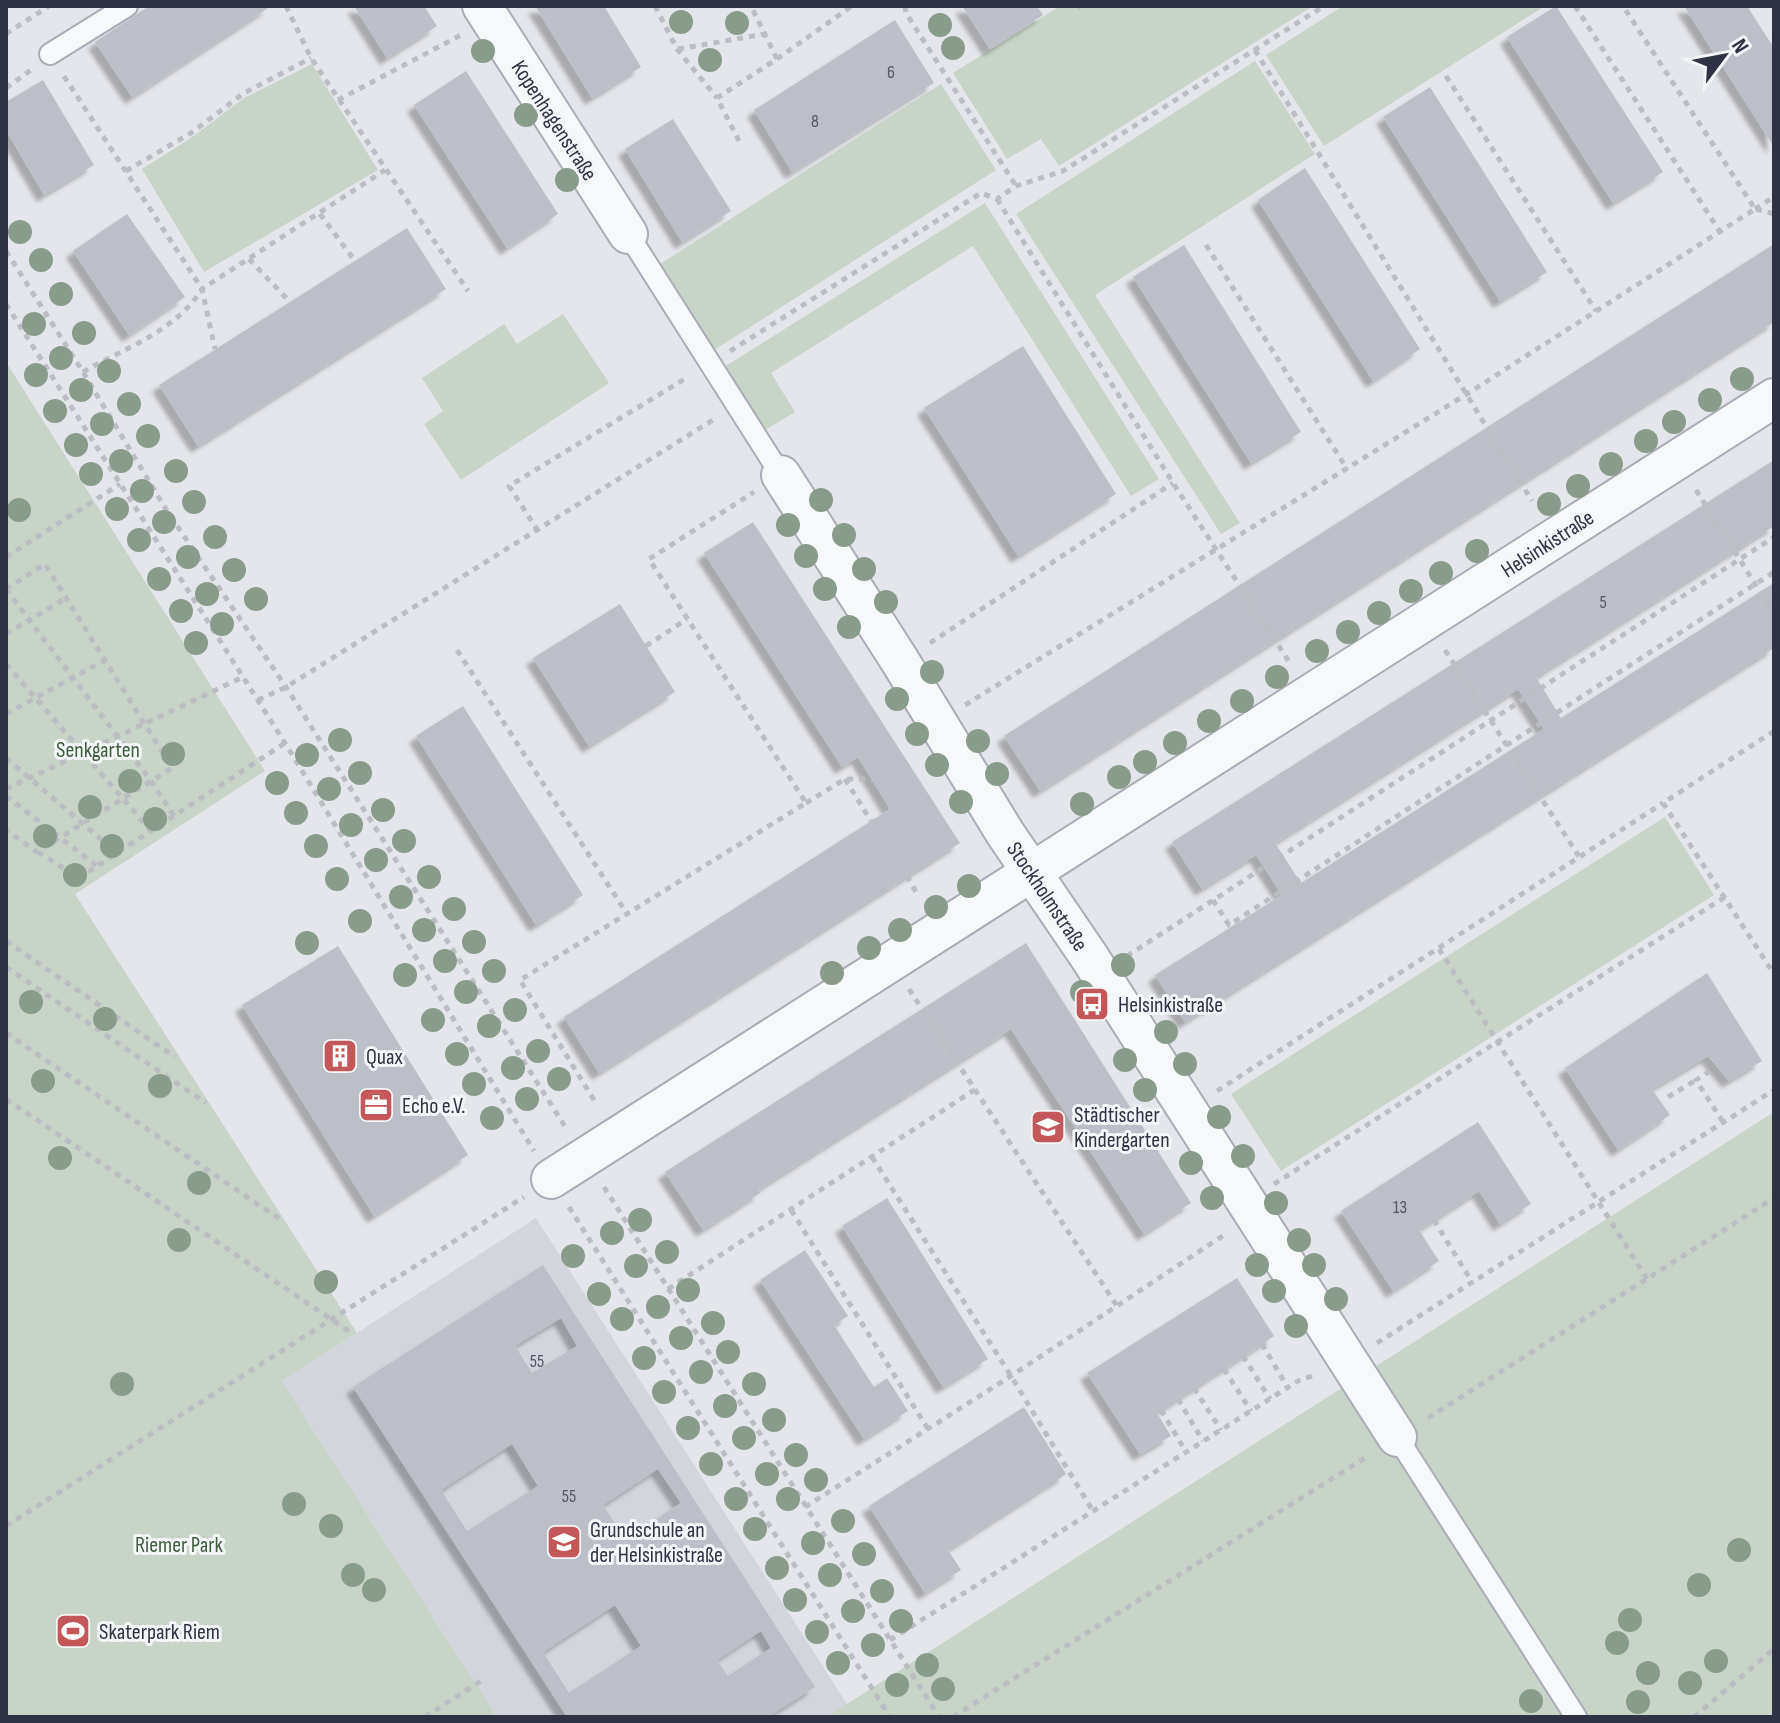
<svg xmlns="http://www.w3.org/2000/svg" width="1780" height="1723" viewBox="0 0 1780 1723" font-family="'Sofia Sans Condensed',sans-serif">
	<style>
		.built { fill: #d3d5dd }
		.green { fill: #c8d4c7 }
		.building { fill: #bcbfc7; fill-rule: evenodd; filter: url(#shadow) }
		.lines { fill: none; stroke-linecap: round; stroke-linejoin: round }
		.lane-casing { stroke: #aaacb5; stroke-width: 24 }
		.street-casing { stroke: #aaacb5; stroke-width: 42 }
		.path { stroke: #bbbdc3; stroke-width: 5; stroke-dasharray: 6 6; stroke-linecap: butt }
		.lane { stroke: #f7f8fa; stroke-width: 20 }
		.street { stroke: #f7f8fa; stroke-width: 38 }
		.path-bridge { stroke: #bbbdc3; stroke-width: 5; stroke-dasharray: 6 6; stroke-linecap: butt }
		.tree { fill: #899b8b }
		.labels { text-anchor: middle; stroke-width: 6; stroke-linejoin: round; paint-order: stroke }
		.number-label { font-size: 18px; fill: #525563 }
		.street-label { font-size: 22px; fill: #2e3242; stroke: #f4f6f8 }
		.park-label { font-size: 22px; fill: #3e5d3c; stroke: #f4f6f8 }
		.poi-label { font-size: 22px; fill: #2e3242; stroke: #f4f6f8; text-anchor: start }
	</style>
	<defs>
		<filter id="shadow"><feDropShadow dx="-7" dy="7" stdDeviation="2" flood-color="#0004"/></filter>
	</defs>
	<rect width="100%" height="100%" fill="#e5e6eb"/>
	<!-- built -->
	<path class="built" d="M536,1218L847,1704L826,1717H497L282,1381Z"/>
	<!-- green -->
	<g class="green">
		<path d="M1060,6H1313L1059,166L1041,139L1007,159L953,73Z"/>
		<path d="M1343,6H1545L1324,146L1266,55Z"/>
		<path d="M1255,61L1315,154L1095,295L1240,523L1221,534L1016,214Z"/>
		<path d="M312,64L378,170L204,272L142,169L191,138L244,98Z"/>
		<path d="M941,84L996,170L711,352L657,266Z"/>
		<path d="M985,203L1159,479L1131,496L973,246L771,373L795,412L762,432L721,369Z"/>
		<path d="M563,314L609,383L461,480L424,424L443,411L422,378L504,324L517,344Z"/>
		<path d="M6,362L265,771L75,894L357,1333L282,1381L497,1717H6Z"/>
		<path d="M1665,817L1714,895L1281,1171L1231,1094Z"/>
		<path d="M1774,1112V1717H826L847,1704Z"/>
	</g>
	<!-- building -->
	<g class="building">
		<path d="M149,6H271L132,97L95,42Z"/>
		<path d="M354,6H424L437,26L387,58Z"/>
		<path d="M535,6H604L641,67L592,98Z"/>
		<path d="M962,6H1037L1043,15L990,49Z"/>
		<path d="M1556,6L1663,172L1613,203L1507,37Z"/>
		<path d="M1684,6H1747L1774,48V147Z"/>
		<path d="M895,20L934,83L792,172L754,110Z"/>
		<path d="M466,71L558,214L507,248L414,105Z"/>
		<path d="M43,80L94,165L44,195L6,130V102Z"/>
		<path d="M1430,87L1547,272L1500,301L1383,117Z"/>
		<path d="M673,119L731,211L682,242L625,149Z"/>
		<path d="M1305,168L1420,349L1373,381L1258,200Z"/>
		<path d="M127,214L185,297L129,335L73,251Z"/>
		<path d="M407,228L446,289L198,446L159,385Z"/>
		<path d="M1774,244V322L1040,791L1004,736Z"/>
		<path d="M1184,245L1301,432L1251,463L1133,277Z"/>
		<path d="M1023,346L1116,494L1018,556L924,408Z"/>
		<path d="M1774,460V526L1536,677L1561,718L1774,583V648L1185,1022L1155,975L1282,895L1256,855L1202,889L1172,842ZM1518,689L1544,729L1301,883L1275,843Z"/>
		<path d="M753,522L960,843L599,1073L564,1017L890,809L858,757L842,767L704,553Z"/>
		<path d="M620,604L675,692L589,746L533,658Z"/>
		<path d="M463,706L583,895L536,925L416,736Z"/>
		<path d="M1026,943L1191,1203L1144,1234L1011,1029L759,1189L760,1193L703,1230L665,1172Z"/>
		<path d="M338,946L468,1155L374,1216L242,1005Z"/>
		<path d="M1707,973L1762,1061L1729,1081L1708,1056L1652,1089L1670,1115L1618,1150L1565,1068Z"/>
		<path d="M1478,1122L1531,1204L1500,1224L1479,1191L1419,1230L1439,1261L1393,1291L1341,1211Z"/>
		<path d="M887,1198L988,1359L943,1387L842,1226Z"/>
		<path d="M805,1250L848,1316L834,1325L874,1387L887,1378L908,1411L864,1439L760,1280Z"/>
		<path d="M543,1265L815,1687L768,1717H567L353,1387ZM561,1318L577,1346L532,1373L515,1346ZM512,1444L538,1486L467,1531L441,1490ZM658,1469L681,1503L625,1539L603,1505ZM615,1605L641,1646L569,1693L543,1652ZM761,1631L771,1648L728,1676L717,1660Z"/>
		<path d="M1237,1278L1274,1336L1157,1413L1171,1436L1140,1454L1087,1373Z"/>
		<path d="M1024,1407L1066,1474L948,1550L961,1570L925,1593L869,1506Z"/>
	</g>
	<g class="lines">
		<!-- lane casing -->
		<g class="lane-casing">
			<g id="lane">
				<path d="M50,54L127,6"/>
				<path d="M628,234L781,475"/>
				<path d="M1397,1437L1576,1717"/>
			</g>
		</g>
		<!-- street casing -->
		<g class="street-casing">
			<g id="street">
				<path d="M482,6L628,234"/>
				<path d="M781,475L900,661L1005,833L1090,958L1397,1437"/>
				<path d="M551,1179L1774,398"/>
			</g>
		</g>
		<!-- path -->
		<g class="path">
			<path d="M286,6L311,58L468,291"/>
			<path d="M655,6L677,49L717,98"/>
			<path d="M905,6L906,13L1016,186"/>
			<path d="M1079,6L1081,8"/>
			<path d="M1575,6L1720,232"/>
			<path d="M6,34L49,6"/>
			<path d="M678,49L765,34"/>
			<path d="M1255,50L1532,501"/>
			<path d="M777,59L852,6"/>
			<path d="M64,76L202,289L215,349"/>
			<path d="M1446,76L1596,311"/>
			<path d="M6,88L31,70"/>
			<path d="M338,100L461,35"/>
			<path d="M739,141L717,98L777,59L751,6"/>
			<path d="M126,171L191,133L244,93L311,58"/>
			<path d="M997,199L1173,483L1291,665"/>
			<path d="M1755,209L1774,197"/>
			<path d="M1756,209L1774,214"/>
			<path d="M320,214L355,261"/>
			<path d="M1206,245L1347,469"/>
			<path d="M6,251L83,372L167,511L286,687L566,1128"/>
			<path d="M249,259L290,302"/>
			<path d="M6,304L285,743L534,1151"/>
			<path d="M730,351L981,193L997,199L1016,186L1063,171L1324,6"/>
			<path d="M83,372C125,348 176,331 202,289L385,170"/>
			<path d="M1696,490L1774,614"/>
			<path d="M538,531L509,486L688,377"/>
			<path d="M6,557L120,484"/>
			<path d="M6,589L45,564L172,768L37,852L6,830"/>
			<path d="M6,589L151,781L174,816"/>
			<path d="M6,634L66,598"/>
			<path d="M930,643L1173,483"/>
			<path d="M646,646L687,619"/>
			<path d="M457,650L627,914"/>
			<path d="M1445,650L1580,858"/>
			<path d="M6,664L151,831"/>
			<path d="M258,700L286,687L716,418"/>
			<path d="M965,705L1467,394L1755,209L1623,6"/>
			<path d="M180,707L243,677"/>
			<path d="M6,714L105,660"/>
			<path d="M1774,731L1663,803L1774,974"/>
			<path d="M6,758L117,853"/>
			<path d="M845,779L871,821"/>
			<path d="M6,796L97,866"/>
			<path d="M806,803L845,779H872"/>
			<path d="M38,852L79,878L285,743"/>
			<path d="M907,876L916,892"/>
			<path d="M1213,900L1229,925L1774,572"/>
			<path d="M6,941L175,1057"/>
			<path d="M1439,949L1647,1279"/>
			<path d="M1127,956L1774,537"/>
			<path d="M6,967L206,1103"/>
			<path d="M909,989L1117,1306"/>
			<path d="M6,1033L281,1220"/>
			<path d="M1710,1071L1696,1080L1723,1122"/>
			<path d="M1217,1091L1663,803"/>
			<path d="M1668,1097L1696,1080"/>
			<path d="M6,1099L350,1332"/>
			<path d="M594,1100L520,980L806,803L649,559L754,492"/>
			<path d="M872,1157L1011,1376L1093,1511"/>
			<path d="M1274,1184L1725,897"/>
			<path d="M604,1187L939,1717"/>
			<path d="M569,1207L890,1717"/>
			<path d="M791,1210L928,1429"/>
			<path d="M1434,1220L1472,1282"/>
			<path d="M668,1289L976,1089"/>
			<path d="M1377,1343L1774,1090"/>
			<path d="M1262,1344L1288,1388"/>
			<path d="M1243,1356L1270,1399"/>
			<path d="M1224,1369L1251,1411"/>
			<path d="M1194,1388L1221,1430"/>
			<path d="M1178,1399L1203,1441"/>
			<path d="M1161,1410L1186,1452"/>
			<path d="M1428,1418L1774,1198"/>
			<path d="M805,1507L1011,1376L1227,1233"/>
			<path d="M6,1526L524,1197"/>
			<path d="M890,1640L1298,1381L1315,1375"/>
			<path d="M425,1717L484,1679"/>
			<path d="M953,1717L1368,1456"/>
			<path d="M1694,1717L1774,1649"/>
		</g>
		<!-- lane -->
		<use href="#lane" class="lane"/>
		<!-- street -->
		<use href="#street" class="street"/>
		<!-- path-bridge -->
		<path class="path-bridge" d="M6,789L180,707"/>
	</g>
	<!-- trees -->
	<g class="tree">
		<circle cx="681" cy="22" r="12"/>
		<circle cx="737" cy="23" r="12"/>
		<circle cx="940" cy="25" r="12"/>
		<circle cx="953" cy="48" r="12"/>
		<circle cx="483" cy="51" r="12"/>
		<circle cx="710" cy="60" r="12"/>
		<circle cx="526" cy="115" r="12"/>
		<circle cx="567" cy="180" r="12"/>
		<circle cx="20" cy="232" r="12"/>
		<circle cx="41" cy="260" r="12"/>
		<circle cx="61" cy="294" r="12"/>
		<circle cx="34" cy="324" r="12"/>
		<circle cx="84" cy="333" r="12"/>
		<circle cx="61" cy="358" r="12"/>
		<circle cx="109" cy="371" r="12"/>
		<circle cx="36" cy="375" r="12"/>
		<circle cx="1742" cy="379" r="12"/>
		<circle cx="81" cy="390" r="12"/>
		<circle cx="1710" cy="400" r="12"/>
		<circle cx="129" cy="404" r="12"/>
		<circle cx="55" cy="411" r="12"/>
		<circle cx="1674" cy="422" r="12"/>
		<circle cx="102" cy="424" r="12"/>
		<circle cx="148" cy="436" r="12"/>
		<circle cx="1646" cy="441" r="12"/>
		<circle cx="76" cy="445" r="12"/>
		<circle cx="121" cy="461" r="12"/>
		<circle cx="1611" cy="464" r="12"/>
		<circle cx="176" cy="471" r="12"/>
		<circle cx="91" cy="474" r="12"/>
		<circle cx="1578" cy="486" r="12"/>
		<circle cx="142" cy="491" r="12"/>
		<circle cx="821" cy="500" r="12"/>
		<circle cx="194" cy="502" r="12"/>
		<circle cx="1549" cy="504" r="12"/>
		<circle cx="117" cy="509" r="12"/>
		<circle cx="19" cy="510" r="12"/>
		<circle cx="164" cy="522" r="12"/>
		<circle cx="788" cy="525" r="12"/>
		<circle cx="844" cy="535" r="12"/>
		<circle cx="215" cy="537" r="12"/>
		<circle cx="139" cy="540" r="12"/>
		<circle cx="1477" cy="551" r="12"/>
		<circle cx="806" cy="556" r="12"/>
		<circle cx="188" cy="557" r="12"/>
		<circle cx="864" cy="569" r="12"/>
		<circle cx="234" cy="570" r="12"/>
		<circle cx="1441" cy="573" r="12"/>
		<circle cx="159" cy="579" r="12"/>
		<circle cx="825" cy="589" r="12"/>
		<circle cx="1411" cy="591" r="12"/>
		<circle cx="207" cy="594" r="12"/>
		<circle cx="256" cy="599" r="12"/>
		<circle cx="886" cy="602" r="12"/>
		<circle cx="181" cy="611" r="12"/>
		<circle cx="1379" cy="613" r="12"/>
		<circle cx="222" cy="624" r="12"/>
		<circle cx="849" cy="627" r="12"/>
		<circle cx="1348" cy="632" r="12"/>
		<circle cx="196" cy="643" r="12"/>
		<circle cx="1317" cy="651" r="12"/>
		<circle cx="932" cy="672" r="12"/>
		<circle cx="1277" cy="677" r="12"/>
		<circle cx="897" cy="699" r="12"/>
		<circle cx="1242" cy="701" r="12"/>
		<circle cx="1209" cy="721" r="12"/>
		<circle cx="917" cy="734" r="12"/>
		<circle cx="340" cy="740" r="12"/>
		<circle cx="978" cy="741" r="12"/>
		<circle cx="1175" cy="743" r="12"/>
		<circle cx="173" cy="754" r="12"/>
		<circle cx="307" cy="755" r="12"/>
		<circle cx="1145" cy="762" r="12"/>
		<circle cx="937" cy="765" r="12"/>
		<circle cx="360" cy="773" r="12"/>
		<circle cx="997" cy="774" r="12"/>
		<circle cx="1119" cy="777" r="12"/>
		<circle cx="130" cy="781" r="12"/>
		<circle cx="277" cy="783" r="12"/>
		<circle cx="329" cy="789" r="12"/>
		<circle cx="961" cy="802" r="12"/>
		<circle cx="1082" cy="804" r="12"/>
		<circle cx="90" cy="807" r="12"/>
		<circle cx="383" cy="810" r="12"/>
		<circle cx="296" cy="813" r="12"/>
		<circle cx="155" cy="819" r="12"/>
		<circle cx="351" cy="825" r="12"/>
		<circle cx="45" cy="836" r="12"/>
		<circle cx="404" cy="841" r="12"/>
		<circle cx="112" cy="846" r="12"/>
		<circle cx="316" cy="846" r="12"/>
		<circle cx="376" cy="860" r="12"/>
		<circle cx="75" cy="875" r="12"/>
		<circle cx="429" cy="877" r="12"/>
		<circle cx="337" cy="879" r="12"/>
		<circle cx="969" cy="886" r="12"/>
		<circle cx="401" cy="897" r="12"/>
		<circle cx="936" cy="907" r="12"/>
		<circle cx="454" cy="909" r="12"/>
		<circle cx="360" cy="921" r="12"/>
		<circle cx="424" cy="930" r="12"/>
		<circle cx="900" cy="930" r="12"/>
		<circle cx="474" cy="942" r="12"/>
		<circle cx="307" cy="943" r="12"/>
		<circle cx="869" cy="948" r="12"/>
		<circle cx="445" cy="961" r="12"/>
		<circle cx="1123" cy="965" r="12"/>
		<circle cx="494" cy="971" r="12"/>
		<circle cx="832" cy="973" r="12"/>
		<circle cx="405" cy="975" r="12"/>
		<circle cx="466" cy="992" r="12"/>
		<circle cx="1082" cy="992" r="12"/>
		<circle cx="31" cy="1002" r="12"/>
		<circle cx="515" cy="1010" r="12"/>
		<circle cx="105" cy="1019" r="12"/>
		<circle cx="433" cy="1020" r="12"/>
		<circle cx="489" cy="1026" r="12"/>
		<circle cx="1166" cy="1032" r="12"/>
		<circle cx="538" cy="1051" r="12"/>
		<circle cx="457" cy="1054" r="12"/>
		<circle cx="1125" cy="1060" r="12"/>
		<circle cx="1185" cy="1064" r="12"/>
		<circle cx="513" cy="1068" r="12"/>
		<circle cx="559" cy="1079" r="12"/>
		<circle cx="43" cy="1081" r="12"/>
		<circle cx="474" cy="1084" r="12"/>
		<circle cx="160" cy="1086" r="12"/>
		<circle cx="1145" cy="1090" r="12"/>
		<circle cx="527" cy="1099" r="12"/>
		<circle cx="1219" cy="1117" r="12"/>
		<circle cx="492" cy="1118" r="12"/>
		<circle cx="1243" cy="1156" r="12"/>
		<circle cx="60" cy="1158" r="12"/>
		<circle cx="1191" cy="1163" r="12"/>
		<circle cx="199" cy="1183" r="12"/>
		<circle cx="1212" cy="1198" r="12"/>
		<circle cx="1276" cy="1203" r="12"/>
		<circle cx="640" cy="1220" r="12"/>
		<circle cx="612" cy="1233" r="12"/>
		<circle cx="179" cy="1240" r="12"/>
		<circle cx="1299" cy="1240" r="12"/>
		<circle cx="667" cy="1252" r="12"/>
		<circle cx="573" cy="1256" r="12"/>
		<circle cx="1257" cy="1265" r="12"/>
		<circle cx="1314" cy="1265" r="12"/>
		<circle cx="636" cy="1266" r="12"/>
		<circle cx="326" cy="1282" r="12"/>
		<circle cx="688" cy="1290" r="12"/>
		<circle cx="1274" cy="1291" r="12"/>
		<circle cx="599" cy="1294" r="12"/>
		<circle cx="1336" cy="1299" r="12"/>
		<circle cx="658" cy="1307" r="12"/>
		<circle cx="622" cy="1319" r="12"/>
		<circle cx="713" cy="1323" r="12"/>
		<circle cx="1296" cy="1326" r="12"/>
		<circle cx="681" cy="1338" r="12"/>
		<circle cx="728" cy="1352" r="12"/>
		<circle cx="644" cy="1358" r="12"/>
		<circle cx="701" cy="1372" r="12"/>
		<circle cx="122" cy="1384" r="12"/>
		<circle cx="754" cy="1384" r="12"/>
		<circle cx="664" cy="1392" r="12"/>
		<circle cx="725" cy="1406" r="12"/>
		<circle cx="774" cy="1420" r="12"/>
		<circle cx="688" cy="1428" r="12"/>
		<circle cx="744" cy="1438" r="12"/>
		<circle cx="796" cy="1455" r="12"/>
		<circle cx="711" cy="1464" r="12"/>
		<circle cx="767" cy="1474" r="12"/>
		<circle cx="816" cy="1480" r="12"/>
		<circle cx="736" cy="1499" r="12"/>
		<circle cx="788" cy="1499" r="12"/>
		<circle cx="294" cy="1504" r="12"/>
		<circle cx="843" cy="1521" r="12"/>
		<circle cx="331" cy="1526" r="12"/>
		<circle cx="755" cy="1529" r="12"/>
		<circle cx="813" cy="1543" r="12"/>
		<circle cx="1739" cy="1550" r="12"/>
		<circle cx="864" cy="1554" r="12"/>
		<circle cx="777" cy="1568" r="12"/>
		<circle cx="353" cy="1575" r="12"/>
		<circle cx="830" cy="1575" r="12"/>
		<circle cx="1699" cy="1585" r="12"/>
		<circle cx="374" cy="1590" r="12"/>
		<circle cx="882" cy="1591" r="12"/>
		<circle cx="795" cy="1600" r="12"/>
		<circle cx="853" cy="1611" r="12"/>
		<circle cx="1630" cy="1620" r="12"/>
		<circle cx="901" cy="1621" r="12"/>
		<circle cx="817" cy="1632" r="12"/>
		<circle cx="1617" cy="1643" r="12"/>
		<circle cx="873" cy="1645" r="12"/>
		<circle cx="1716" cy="1661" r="12"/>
		<circle cx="838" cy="1663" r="12"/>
		<circle cx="927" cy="1665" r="12"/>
		<circle cx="1648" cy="1673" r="12"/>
		<circle cx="1690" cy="1683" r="12"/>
		<circle cx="897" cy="1685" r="12"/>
		<circle cx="943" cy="1689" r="12"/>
		<circle cx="1531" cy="1701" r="12"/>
		<circle cx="1638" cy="1702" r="12"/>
	</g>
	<!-- icons -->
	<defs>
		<g id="bus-square" transform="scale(1.8)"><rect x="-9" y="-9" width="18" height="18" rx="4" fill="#c35759" stroke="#f4f6f8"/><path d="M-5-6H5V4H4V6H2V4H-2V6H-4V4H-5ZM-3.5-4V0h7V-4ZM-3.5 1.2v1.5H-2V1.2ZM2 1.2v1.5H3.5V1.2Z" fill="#fff"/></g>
		<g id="building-square" transform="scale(1.8)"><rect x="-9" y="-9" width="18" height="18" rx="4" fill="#c35759" stroke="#f4f6f8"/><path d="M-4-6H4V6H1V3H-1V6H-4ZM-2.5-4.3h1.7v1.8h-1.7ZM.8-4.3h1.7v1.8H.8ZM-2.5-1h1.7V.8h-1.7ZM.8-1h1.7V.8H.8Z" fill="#fff"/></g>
		<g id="office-square" transform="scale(1.8)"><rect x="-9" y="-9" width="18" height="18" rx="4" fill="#c35759" stroke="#f4f6f8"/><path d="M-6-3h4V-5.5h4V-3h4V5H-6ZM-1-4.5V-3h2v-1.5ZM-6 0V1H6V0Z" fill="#fff"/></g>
		<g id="school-square" transform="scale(1.8)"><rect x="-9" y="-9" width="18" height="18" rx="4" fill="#c35759" stroke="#f4f6f8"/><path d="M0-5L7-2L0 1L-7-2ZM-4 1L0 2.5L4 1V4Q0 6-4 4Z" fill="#fff"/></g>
		<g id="stadium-square" transform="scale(1.8)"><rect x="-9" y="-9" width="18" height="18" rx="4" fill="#c35759" stroke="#f4f6f8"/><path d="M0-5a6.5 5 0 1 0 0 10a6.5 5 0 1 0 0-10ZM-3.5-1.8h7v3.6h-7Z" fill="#fff"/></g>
	</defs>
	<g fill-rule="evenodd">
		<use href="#bus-square" x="1092" y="1004"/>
		<use href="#building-square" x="340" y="1056"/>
		<use href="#office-square" x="376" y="1105"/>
		<use href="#school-square" x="1048" y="1127"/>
		<use href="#school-square" x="564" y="1542"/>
		<use href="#stadium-square" x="73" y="1631"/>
	</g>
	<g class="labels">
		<!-- number labels -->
		<g class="number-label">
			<text x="891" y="78">6</text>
			<text x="815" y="127">8</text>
			<text x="1603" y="608">5</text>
			<text x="1400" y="1213">13</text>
			<text x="537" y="1367">55</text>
			<text x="569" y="1502">55</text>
		</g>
		<!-- street labels -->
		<g class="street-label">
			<text transform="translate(555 120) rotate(57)" y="8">Kopenhagenstraße</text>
			<text transform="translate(1547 543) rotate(-33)" y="8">Helsinkistraße</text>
			<text transform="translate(1048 896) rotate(56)" y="8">Stockholmstraße</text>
		</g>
		<!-- park labels -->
		<g class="park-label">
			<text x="98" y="757">Senkgarten</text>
			<text x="179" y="1552">Riemer Park</text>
		</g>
		<!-- poi labels -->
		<g class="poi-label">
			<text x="1118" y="1012">Helsinkistraße</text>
			<text x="366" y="1064">Quax</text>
			<text x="402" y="1113">Echo e.V.</text>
			<text x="1074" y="1122">Städtischer<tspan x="1074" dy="25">Kindergarten</tspan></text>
			<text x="590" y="1537">Grundschule an<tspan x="590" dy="25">der Helsinkistraße</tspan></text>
			<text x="99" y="1639">Skaterpark Riem</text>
		</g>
	</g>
	<!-- border -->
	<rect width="1780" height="1723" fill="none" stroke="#2e3242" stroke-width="16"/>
	<!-- north arrow -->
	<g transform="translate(1724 56) rotate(58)" stroke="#f4f6f8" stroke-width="6" paint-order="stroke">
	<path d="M0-6L14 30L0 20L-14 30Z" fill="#2e3242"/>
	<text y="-12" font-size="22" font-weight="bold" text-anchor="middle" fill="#2e3242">N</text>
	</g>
</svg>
